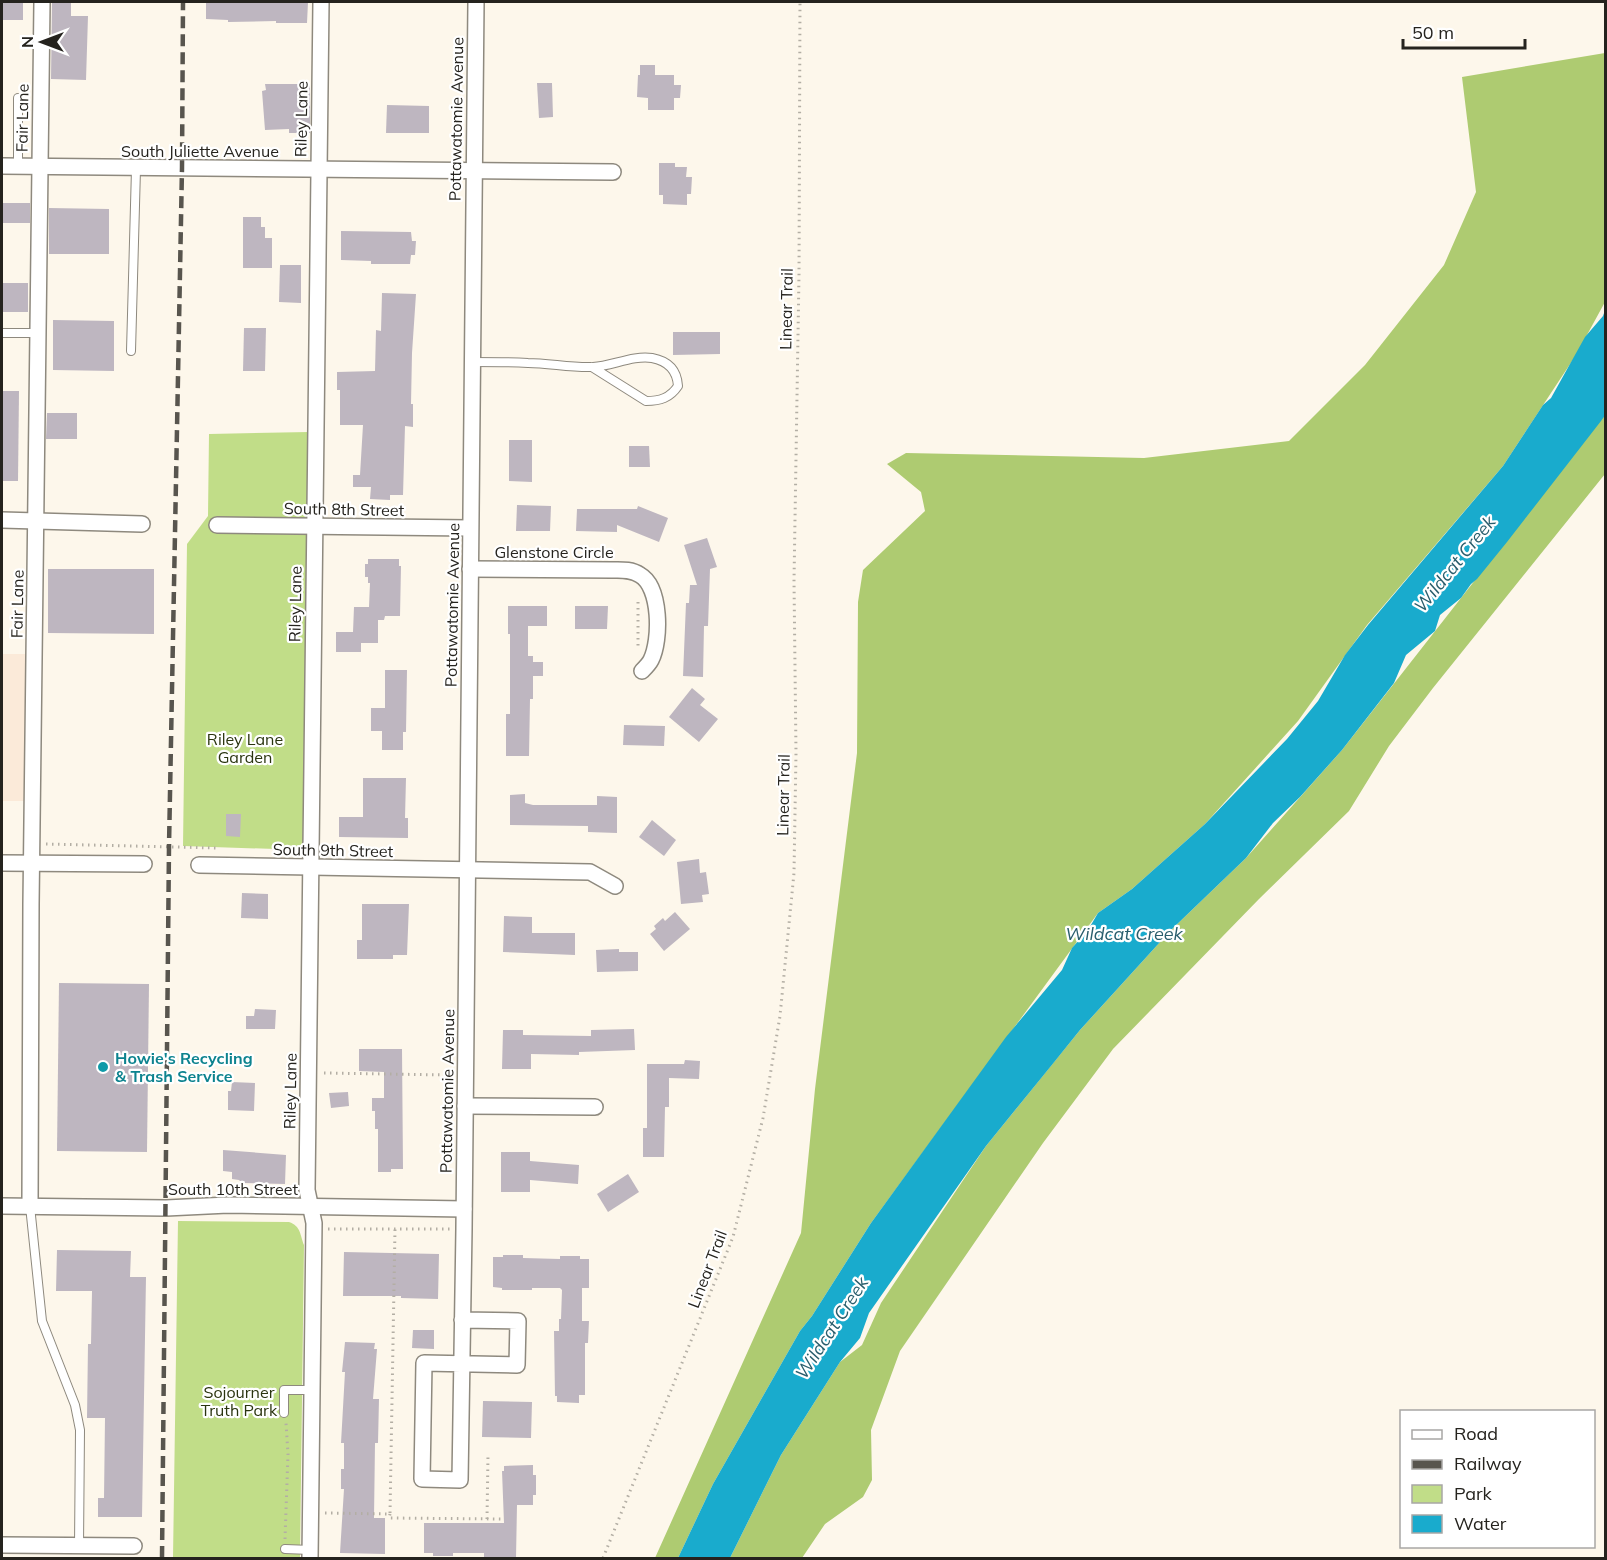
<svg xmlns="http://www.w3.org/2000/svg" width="1607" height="1560" viewBox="0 0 1607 1560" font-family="Mulish,sans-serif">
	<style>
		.industrial { fill: #fbead9 }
		.green { fill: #c1dd88 }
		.forest { fill: #aecb71 }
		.water { fill: #19abcd }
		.building { fill: #beb6c0 }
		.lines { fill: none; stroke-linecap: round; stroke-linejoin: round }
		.lane-casing { stroke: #8e897e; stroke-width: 10 }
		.street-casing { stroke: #8e897e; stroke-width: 18 }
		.path { stroke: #b3aea4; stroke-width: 3; stroke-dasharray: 1.5 4.5; stroke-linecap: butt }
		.lane { stroke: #fff; stroke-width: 8 }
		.street { stroke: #fff; stroke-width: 15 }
		.rail { stroke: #58554e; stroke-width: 4.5; stroke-dasharray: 12 6; stroke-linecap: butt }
		.culture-dot { fill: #0f9aa8; stroke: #fff; stroke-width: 2 }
		.labels { text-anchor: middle; stroke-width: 4.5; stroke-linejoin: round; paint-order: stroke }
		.street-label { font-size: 16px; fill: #25231e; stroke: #fff }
		.park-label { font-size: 16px; fill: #2a340f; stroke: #fff }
		.culture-label { font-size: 16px; font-weight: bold; fill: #0d838f; stroke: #fff; text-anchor: start }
		.water-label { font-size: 18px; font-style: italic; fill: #2a5e6d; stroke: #fff }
	</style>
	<rect width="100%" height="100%" fill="#fdf7eb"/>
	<!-- industrial -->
	<path class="industrial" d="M2,654H26L25,801H2Z"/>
	<!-- green -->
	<g class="green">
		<path d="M309,432L305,850L183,846L187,544L208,516L209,434Z"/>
		<path d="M178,1221L289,1222C301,1226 300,1235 304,1245L300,1558H173Z"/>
	</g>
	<!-- forest -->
	<g class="forest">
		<path d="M1605,53V302L1576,355L1503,466L1367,625L1298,721L1205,824L1132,889L1098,913L871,1223L812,1316L800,1331L713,1484L678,1558H655L801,1233L815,1089L857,753L858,602L863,570L925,511L921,492L887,464L906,453L1144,458L1289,441L1365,365L1444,265L1476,192L1462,77Z"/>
		<path d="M1605,414V474L1433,688L1389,746L1349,811L1259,899L1113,1049L1043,1143L900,1351L871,1430L872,1480L863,1497L825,1524L802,1558H730L781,1455L840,1362L862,1345L881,1303L986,1146L1080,1030L1171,930L1246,858L1342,750Z"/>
	</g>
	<!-- water -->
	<path class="water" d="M1605,310L1606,414L1601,421L1507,542L1477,579L1471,584L1461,598L1440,615L1435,631L1406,655L1394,683L1342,750L1300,797L1273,823L1246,858L1171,930L1080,1030L1051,1066L986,1146L869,1313L860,1338L840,1362L781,1455L730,1558H678L713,1484L800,1331L812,1316L871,1223L1006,1037L1062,970L1072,948L1088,930L1098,913L1132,889L1205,824L1287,739L1318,701L1345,655L1368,625L1503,466L1543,405L1551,398L1585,337L1603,316Z"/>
	<!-- building -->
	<g class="building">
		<rect x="2" y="2" width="21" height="18"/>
		<path d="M52,2H71V16H88L86,80L51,79Z"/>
		<path d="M206,2H308L307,23H276V21L228,22V20L206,19Z"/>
		<path d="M640,65H655V75H674V85H681L680,98H674V110H648V98L637,97L638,75H640Z"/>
		<path d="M537,83H552L553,117L539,118Z"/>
		<path d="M265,84H310V133H289V129L265,130L262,91L266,90Z"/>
		<path d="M387,105L429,106V133H386Z"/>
		<path d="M659,163H675V167H687L686,177H692L691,194H687V205L663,204V195H659Z"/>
		<rect x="2" y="203" width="28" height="20"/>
		<path d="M49,208L109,209V254H49Z"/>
		<path d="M243,217H261V227H265V238H272V268H243Z"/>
		<path d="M341,231L411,232L412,241H416L415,255H411L410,264H371V261L341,260Z"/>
		<path d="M280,265H301V303L279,302Z"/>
		<rect x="2" y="283" width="26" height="29"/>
		<path d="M382,293L416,294L412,353L411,404H413V427L405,426L403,495H390V500L370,499L371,487H353V475H360L363,425H340V390H337V372L375,371L376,330L381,331Z"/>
		<path d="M53,320L114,321V371L53,370Z"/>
		<path d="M244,328H266L265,371H243Z"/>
		<path d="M673,332H720V354L673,355Z"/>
		<path d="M2,391H19L18,481H2Z"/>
		<path d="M47,413H77V439H46Z"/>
		<path d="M509,440H532V482L509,481Z"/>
		<path d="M629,446H649L650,467H629Z"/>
		<path d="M517,505L551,506L550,531H516Z"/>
		<path d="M638,506L668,518L659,542L617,525V532L576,531L577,509H637Z"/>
		<path d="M707,538L717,567L710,569L708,626H704L703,677L683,676L686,603H689L690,585H697L684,545Z"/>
		<path d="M368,559H399V566H401L400,616H385L384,620H378V643H361V652H336V632H353L354,607H369L370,583H368V577H365V564H368Z"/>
		<path d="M48,569H154V634L48,633Z"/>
		<path d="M508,606H547V626H528V656H533V662H543V676H533V699H530L529,756H506V714H510V634H508Z"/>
		<path d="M575,606H608L607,629H575Z"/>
		<path d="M385,670H407L406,732H403V750H382V731H371V708H385Z"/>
		<path d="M692,688L705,699L700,705L718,719L699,742L669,717Z"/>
		<path d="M624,725L665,726L664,746L623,745Z"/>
		<path d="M363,778H406L405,818H408V838L339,837V817H363Z"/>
		<path d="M525,794V803L533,805H597V796L617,797V833L588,832V826L510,825V795Z"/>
		<path d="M226,814H241L240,837L226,836Z"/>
		<path d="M652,820L676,840L664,856L639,837Z"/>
		<path d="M699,859L700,873L706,872L709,894L702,895L703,902L681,904L677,862Z"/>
		<path d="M242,893L268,894V919L241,918Z"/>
		<path d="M362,904H409L407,955H393V959H357V940H362Z"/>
		<path d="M675,912L690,929L664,951L650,934L656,929L654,926L663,918L665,921Z"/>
		<path d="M504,916L532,917V933H575V955L503,952Z"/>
		<path d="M619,949V952H638V971L597,972L596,950Z"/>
		<path d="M59,983L149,984L147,1152L57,1151Z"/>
		<path d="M255,1009L276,1010L275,1029H246V1016H254Z"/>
		<path d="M634,1029L635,1050L579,1052V1055L531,1054V1069H502L503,1030H523V1035L591,1036V1030Z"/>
		<path d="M359,1049H402L403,1169H391V1172H378V1129H375V1111H372V1098H384V1072L359,1071Z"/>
		<path d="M685,1060L700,1061L699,1079L669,1078V1107H665L664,1157H643V1128H647V1064H684Z"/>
		<path d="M232,1082L255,1083L254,1111L228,1110V1091H231Z"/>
		<path d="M348,1092L349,1106L331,1108L329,1093Z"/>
		<path d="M223,1150L286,1155L285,1184L242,1183L239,1180L232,1179V1172L223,1171Z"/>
		<path d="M501,1152H530V1161L579,1165L578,1184L530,1180V1192H501Z"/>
		<path d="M628,1174L639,1192L608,1212L597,1194Z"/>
		<path d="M57,1250L131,1251L130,1277H146L142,1517H98V1498H104L105,1418H87L88,1344H91L92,1291H56Z"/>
		<path d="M344,1252L439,1254L438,1299L401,1298V1296H343Z"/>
		<path d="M503,1255H523V1258L560,1259V1256H580V1259H589V1288H582V1321H589L588,1343H585V1395H579V1403L557,1402V1396H555L554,1331H559V1319H561L562,1290L560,1288H532V1290H502V1288L493,1287V1257H503Z"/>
		<path d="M413,1330H434V1349L412,1348Z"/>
		<path d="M345,1342L375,1343L374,1349H377L373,1399H379L378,1443H375L374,1518H385V1554L340,1553L344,1489H341V1469H344V1443H341L345,1372H342Z"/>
		<path d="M483,1401L532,1402L531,1438L482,1437Z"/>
		<path d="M533,1465V1475H536V1495H533V1505H517L516,1558L484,1557V1553H453V1556H433V1553H424V1523H504L502,1471H504V1466Z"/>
	</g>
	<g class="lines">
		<!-- lane casing -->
		<g class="lane-casing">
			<g id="lane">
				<path d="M18,166V98"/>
				<path d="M2,333H38"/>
				<path d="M131,351L136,169"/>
				<path d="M472,362C491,362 509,362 528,363C549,363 571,368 593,367C612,366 633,355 652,358C668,361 677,370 678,386C670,398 660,401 646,401L592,367"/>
				<path d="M30,1206L42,1321L75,1405L80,1430L79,1546"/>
				<path d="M284,1413V1390H312"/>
				<path d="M285,1549L311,1550"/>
			</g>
		</g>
		<!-- street casing -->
		<g class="street-casing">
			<g id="street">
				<path d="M2,166L613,172"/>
				<path d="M2,520L142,524"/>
				<path d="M217,525L470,528"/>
				<path d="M470,569L612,570C621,570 631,569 640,575C661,587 661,640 651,660C649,664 645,668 642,671"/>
				<path d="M2,863L144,864"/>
				<path d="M199,865L590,872L615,886"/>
				<path d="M465,1106L595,1107"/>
				<path d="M2,1206L166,1208L228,1205L464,1209"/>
				<path d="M30,1206L31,904L42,2"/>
				<path d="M462,1320L518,1321L517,1365L424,1363L422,1479L460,1480C462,1396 462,1313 464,1229L476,2"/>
				<path d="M2,1545L134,1546"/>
				<path d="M310,1558L314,1223L307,1190L321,2"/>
			</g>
		</g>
		<!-- path -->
		<g class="path">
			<path d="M638,602V646"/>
			<path d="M46,844L217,848"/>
			<path d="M324,1073L448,1075"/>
			<path d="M328,1229H450"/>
			<path d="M245,1412H273"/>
			<path d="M325,1513L390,1514L395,1229"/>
			<path d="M390,1514L389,1518L502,1519"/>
			<path d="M487,1519L488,1455"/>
			<path d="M285,1539L288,1454L286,1423"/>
			<path d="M603,1558L733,1237L763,1118L780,1016L794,873L796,753L794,581L799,274L800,2"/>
		</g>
		<!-- lane -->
		<use href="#lane" class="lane"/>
		<!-- street -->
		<use href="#street" class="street"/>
		<!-- rail -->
		<path class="rail" d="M162,1558L169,846L182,168L183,2"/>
	</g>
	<!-- markers -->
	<circle class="culture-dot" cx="103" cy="1067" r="6"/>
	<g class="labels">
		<!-- street labels -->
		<g class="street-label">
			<text transform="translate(22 118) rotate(-89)" y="6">Fair Lane</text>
			<text transform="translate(301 119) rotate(-89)" y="6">Riley Lane</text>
			<text transform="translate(456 119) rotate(-89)" y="6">Pottawatomie Avenue</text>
			<text x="200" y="157">South Juliette Avenue</text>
			<text transform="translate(786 309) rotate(-89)" y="6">Linear Trail</text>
			<text transform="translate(344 509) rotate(1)" y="6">South 8th Street</text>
			<text x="554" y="558">Glenstone Circle</text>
			<text transform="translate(17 604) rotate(-89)" y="6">Fair Lane</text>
			<text transform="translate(295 604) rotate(-89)" y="6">Riley Lane</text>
			<text transform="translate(452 605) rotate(-89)" y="6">Pottawatomie Avenue</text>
			<text transform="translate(783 795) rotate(-89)" y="6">Linear Trail</text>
			<text transform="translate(333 850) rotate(1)" y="6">South 9th Street</text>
			<text transform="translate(290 1091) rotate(-89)" y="6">Riley Lane</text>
			<text transform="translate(447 1091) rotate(-89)" y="6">Pottawatomie Avenue</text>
			<text x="233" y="1195">South 10th Street</text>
			<text transform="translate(707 1269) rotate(-69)" y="6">Linear Trail</text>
		</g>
		<!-- park labels -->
		<g class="park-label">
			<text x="245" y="745">Riley Lane<tspan x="245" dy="18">Garden</tspan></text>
			<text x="239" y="1398">Sojourner<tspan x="239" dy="18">Truth Park</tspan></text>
		</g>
		<!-- culture labels -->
		<g class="culture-label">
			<text x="115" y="1064">Howie's Recycling<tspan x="115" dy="18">&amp; Trash Service</tspan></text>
		</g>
		<!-- water labels -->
		<g class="water-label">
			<text transform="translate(1455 564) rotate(-51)" y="6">Wildcat Creek</text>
			<text x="1124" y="940">Wildcat Creek</text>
			<text transform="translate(832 1328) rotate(-57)" y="6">Wildcat Creek</text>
		</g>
	</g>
	<!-- border -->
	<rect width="1607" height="1560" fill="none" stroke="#25231e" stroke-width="6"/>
	<!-- legend -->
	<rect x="1400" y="1410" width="195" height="138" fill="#ffffff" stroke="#a8a7a5" stroke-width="1.5"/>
	<rect x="1412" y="1430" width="30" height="9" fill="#ffffff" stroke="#a8a7a5" stroke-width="1.5"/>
	<text x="1454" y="1440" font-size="18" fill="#25231e">Road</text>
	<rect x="1412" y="1460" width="30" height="9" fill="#58554e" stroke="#a8a7a5" stroke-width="1.5"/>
	<text x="1454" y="1470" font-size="18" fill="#25231e">Railway</text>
	<rect x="1412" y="1485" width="30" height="18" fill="#c1dd88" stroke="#a8a7a5" stroke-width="1.5"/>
	<text x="1454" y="1500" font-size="18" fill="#25231e">Park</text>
	<rect x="1412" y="1515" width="30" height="18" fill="#19abcd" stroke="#a8a7a5" stroke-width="1.5"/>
	<text x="1454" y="1530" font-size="18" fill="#25231e">Water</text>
	<!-- north arrow -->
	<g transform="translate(42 42) rotate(270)" stroke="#ffffff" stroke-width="4.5" paint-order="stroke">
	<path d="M0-4.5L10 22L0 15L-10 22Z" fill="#25231e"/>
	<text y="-9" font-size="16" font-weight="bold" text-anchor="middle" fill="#25231e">N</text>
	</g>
	<!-- scale -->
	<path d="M1403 39v9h122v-9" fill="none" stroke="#25231e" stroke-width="3"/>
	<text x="1412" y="39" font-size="18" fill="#25231e" stroke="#ffffff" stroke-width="4.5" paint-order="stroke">50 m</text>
</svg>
